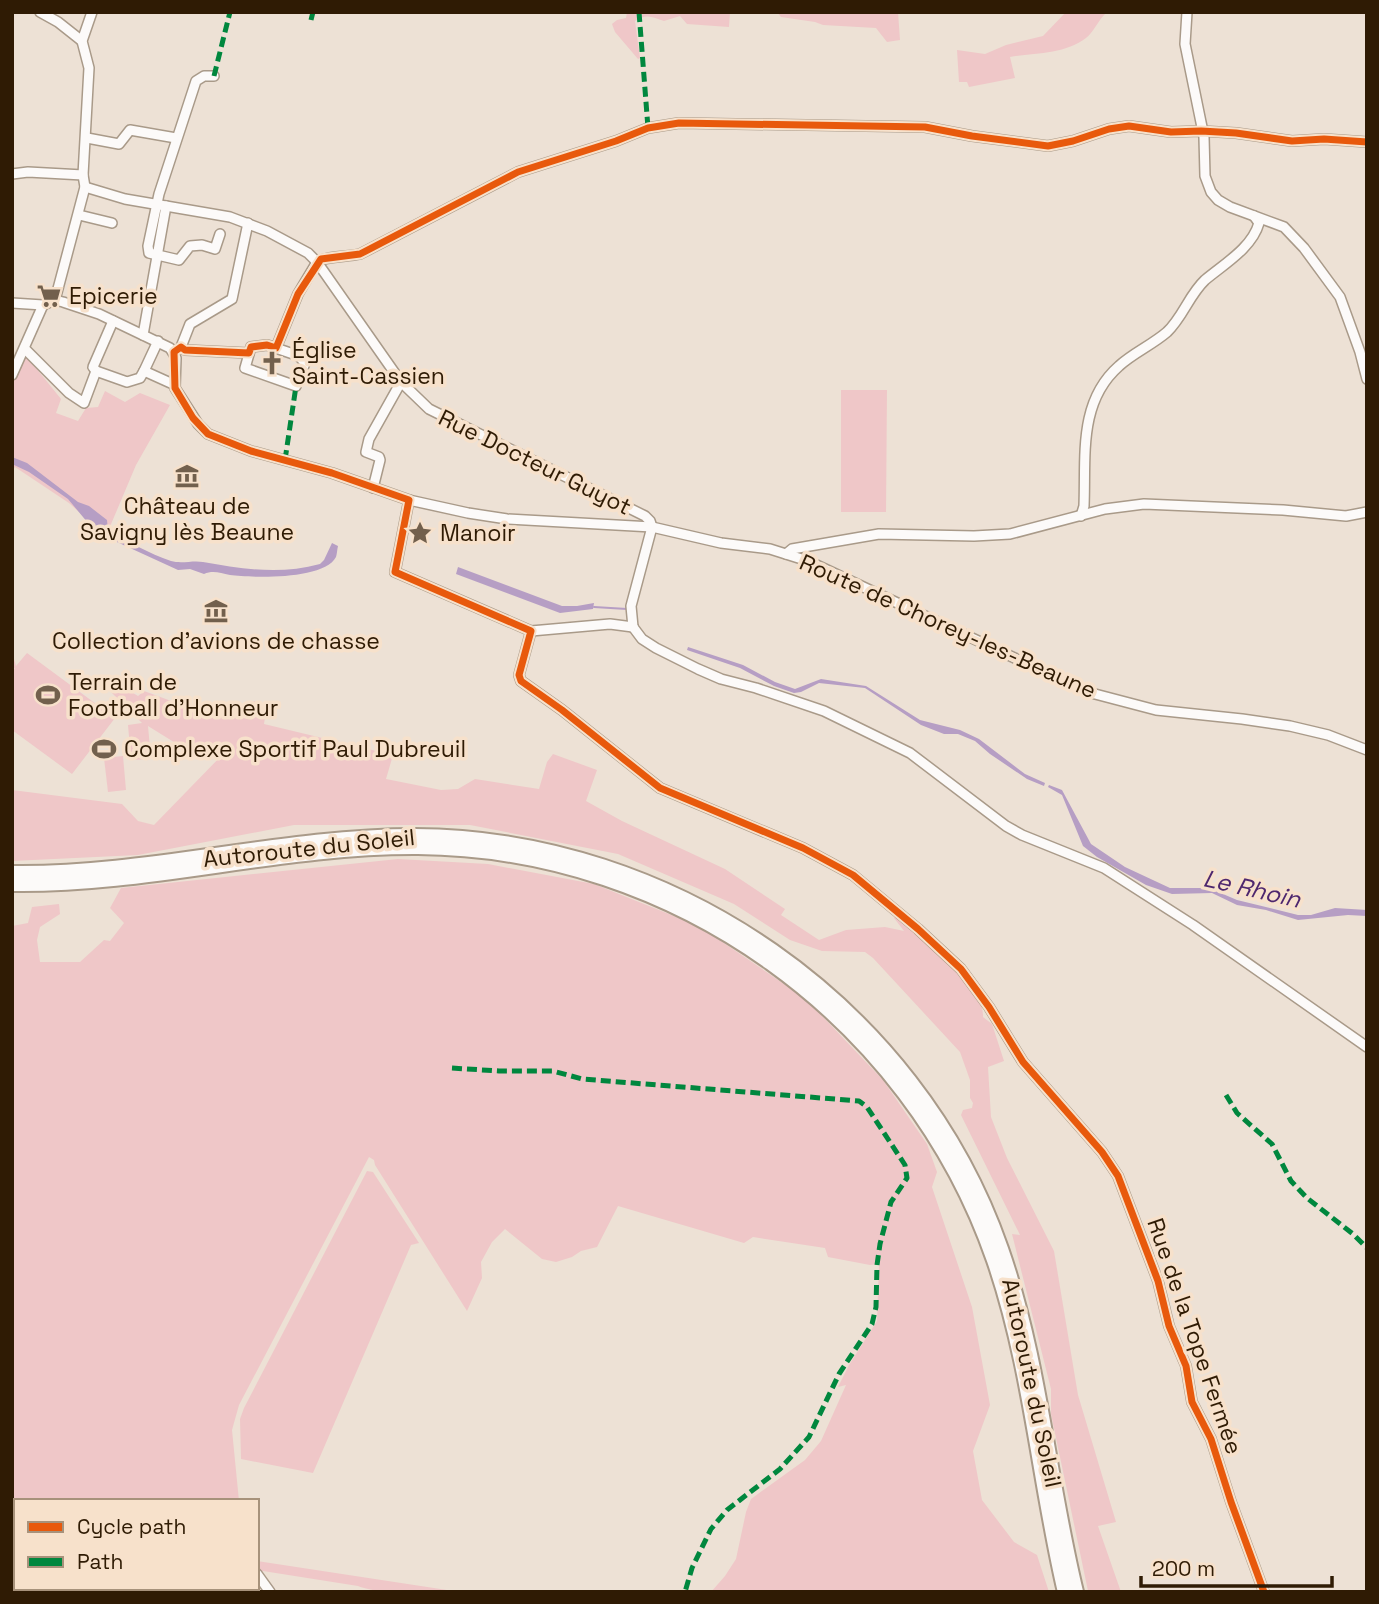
<svg xmlns="http://www.w3.org/2000/svg" width="1379" height="1604" viewBox="0 0 1379 1604" font-family="'Space Grotesk',sans-serif">
	<style>
		.green { fill: #efc7c8 }
		.water { fill: #b69ec4 }
		.lines { fill: none; stroke-linecap: round; stroke-linejoin: round }
		.stream { stroke: #b69ec4; stroke-width: 2 }
		.minor-casing { stroke: #a99a89; stroke-width: 12 }
		.highway-casing { stroke: #a99a89; stroke-width: 18 }
		.minor { stroke: #fcfaf9; stroke-width: 9 }
		.highway { stroke: #fcfaf9; stroke-width: 14 }
		.quiet { stroke: #00873e; stroke-width: 5; stroke-dasharray: 10 5; stroke-linecap: butt }
		.cycleway-casing { stroke: #f7e1cb; stroke-width: 11 }
		.cycleway { stroke: #e8590c; stroke-width: 7 }
		.labels { text-anchor: middle; stroke-width: 7; stroke-linejoin: round; paint-order: stroke }
		.poi-label { font-size: 23px; fill: #2f1b04; stroke: #f7e1cb; text-anchor: start }
		.street-label { font-size: 23px; fill: #2f1b04; stroke: #f7e1cb }
		.water-label { font-size: 24px; font-style: italic; fill: #4e276e; stroke: #f7e1cb }
	</style>
	<rect width="100%" height="100%" fill="#ede1d5"/>
	<!-- green -->
	<g class="green">
		<path d="M627,12H730L729,27L687,24L680,16L664,21C653,17 646,13 635,21L640,58L638,59L615,32L612,24L617,20L626,18Z"/>
		<path d="M777,12H898L900,40L887,42L876,28L823,25L815,22L781,17Z"/>
		<path d="M1066,12H1107C1098,20 1094,32 1086,38C1066,54 1034,53 1010,57L1015,78L969,87L967,82H959L957,50L985,54L1006,45L1043,36Z"/>
		<path d="M23,352L61,399L56,413L78,421L86,408L98,407L105,391L125,402L140,393L170,405L136,465L106,536L69,503L15,467L12,472V379Z"/>
		<path d="M841,390H887L886,512H841Z"/>
		<path d="M12,652L16,666L27,653L115,718L72,774L12,730V672L15,668H12Z"/>
		<path d="M110,679L138,696L144,691L212,716L243,718L254,701L267,704L264,724L393,755L386,779L441,790L458,789L475,779L539,789L547,762L553,754L597,770L586,801L622,821L725,869L785,909L781,915L819,940L846,930L885,927L904,931L894,918L899,913C921,934 986,986 983,1017L992,1024L1004,1061L988,1067L991,1117L1007,1158L1054,1251L1078,1395L1116,1522L1098,1526L1121,1592L1088,1591L1051,1414V1389L1012,1234L1020,1235L961,1115L963,1110L972,1108L973,1103L970,1098V1080L960,1052L873,958L865,952L822,951L790,940L734,904L618,854L470,825H294L138,855L12,861V790L122,804L138,821L154,825L223,754L198,757L148,726L151,759L131,760L128,725L142,723L102,683Z"/>
		<path d="M123,756L126,790L108,792L104,758Z"/>
		<path d="M398,859L488,864L594,884L699,926L806,999L883,1080L927,1144L937,1172L932,1187L972,1307L990,1405L973,1451L982,1500L1014,1542L1037,1555L1049,1592H711L725,1576L736,1559L746,1512L751,1499L805,1460L821,1441L846,1385L838,1387L849,1365L877,1321L879,1264L870,1265L828,1257L825,1248L753,1237L744,1243L618,1206L597,1247L581,1251L572,1257L556,1262L542,1259L505,1229L492,1242L481,1262L482,1278L467,1311L375,1165L374,1160L369,1157L239,1405L232,1430L239,1501H16V1588H185L181,1592H12V926L28,923L32,907L59,904L60,914L40,927L37,940L40,962H80L104,940L110,941L124,923L110,908L121,888Z"/>
		<path d="M367,1171L373,1172L419,1243L411,1245L313,1473L241,1459L240,1419L244,1408Z"/>
		<path d="M257,1561L460,1592C435,1592 378,1595 358,1586L263,1571L260,1573Z"/>
	</g>
	<!-- water -->
	<g class="water">
		<path d="M12,457L27,463L78,502L89,506L107,520L108,531C129,541 149,554 171,561C182,564 193,560 203,562C243,569 280,575 320,564L324,560L332,543L338,546C337,550 337,554 336,557C324,580 253,578 230,575C220,573 213,570 204,574L190,569L178,570L106,537L88,523L68,499L29,472L12,464Z"/>
		<path d="M458,567L562,606H577L594,603L593,609L560,613L456,574Z"/>
		<path d="M688,647L743,665L775,682L795,689L821,679L866,686L920,720L960,730L979,739L1025,774L1045,783L1044,786L1027,779L990,754L975,741L958,734H944L921,725L865,688L819,683L801,692L794,693L774,686L740,668L687,650Z"/>
		<path d="M1049,785L1062,790L1091,844L1125,867L1170,888H1209L1237,900L1298,915H1311L1335,908L1367,910V916L1348,915L1298,920L1266,910L1237,905L1212,893L1172,894L1146,885L1097,857L1083,846L1062,795L1048,787Z"/>
	</g>
	<g class="lines">
		<!-- stream -->
		<path class="stream" d="M594,607L627,609"/>
		<!-- minor casing -->
		<g class="minor-casing">
			<g id="minor">
				<path d="M40,12L58,22L82,41"/>
				<path d="M1187,12L1185,44L1204,137L1205,176L1211,192L1218,200L1230,207L1284,227L1304,248L1340,297L1360,352L1367,379"/>
				<path d="M214,76H204L196,81L159,194L148,246L149,253L179,260L190,246L202,245L215,249L220,234"/>
				<path d="M87,138L119,144L130,130L176,138"/>
				<path d="M12,174L28,172L83,175"/>
				<path d="M85,187L125,199L230,217L267,231L308,253L317,262L401,382L429,409L645,516L650,521L652,527"/>
				<path d="M79,215L112,223"/>
				<path d="M317,262C326,256 348,257 360,254L518,172L616,141L648,128L679,123L925,127L972,136L1048,146L1073,141L1109,129L1129,126L1171,132L1201,131L1236,133L1292,141L1324,139L1367,142"/>
				<path d="M55,300L85,187L83,175L89,68L82,41L92,12"/>
				<path d="M12,303L43,305L55,300L63,302L99,314L170,348L176,358L175,388L198,424L208,434L251,451L332,473L409,500L468,513L507,519L652,527L721,543L770,549L808,561L1055,677L1095,694L1156,710L1242,719L1290,726L1328,735L1367,750"/>
				<path d="M143,335L166,206"/>
				<path d="M158,341L144,371L175,385"/>
				<path d="M267,345L299,356L305,363L296,386L245,368L251,347Z"/>
				<path d="M181,347L190,324L232,299L248,223"/>
				<path d="M181,347L185,350L249,353"/>
				<path d="M276,348L298,294L317,262"/>
				<path d="M25,349L69,393L84,403L96,371L127,382L140,378L144,371"/>
				<path d="M96,371L93,367L113,321"/>
				<path d="M12,375L43,305"/>
				<path d="M373,488L380,460L379,457L366,452L369,439L401,382"/>
				<path d="M409,500L395,572L531,631L610,624L633,627"/>
				<path d="M1081,516L1084,506C1086,456 1078,402 1119,366C1133,353 1152,345 1167,332C1183,317 1189,295 1205,280C1224,264 1252,248 1259,223L1254,216"/>
				<path d="M786,554L792,549L879,534L974,536L1010,534L1105,509L1144,504L1283,510L1346,516L1367,512"/>
				<path d="M633,627L642,639L656,648L698,669L721,679L756,688L824,711L910,753L1006,826L1022,835L1104,868L1193,925L1367,1047"/>
				<path d="M633,627L631,606L652,527"/>
				<path d="M531,631L519,675L521,681L562,710L660,788L803,848L853,875L918,929L961,969L989,1007L1023,1062L1102,1152L1118,1176L1158,1281L1169,1326L1186,1366L1192,1402L1211,1439L1231,1502L1264,1592"/>
				<path d="M12,1518H16"/>
				<path d="M257,1574L270,1592"/>
			</g>
		</g>
		<!-- highway casing -->
		<g class="highway-casing">
			<g id="highway">
				<path d="M12,873C148,875 280,836 415,836C672,837 916,1004 1001,1249C1040,1360 1048,1478 1076,1592"/>
				<path d="M12,884C149,886 282,846 418,847C675,849 910,1017 994,1260C1031,1367 1039,1482 1065,1592"/>
			</g>
		</g>
		<!-- minor -->
		<use href="#minor" class="minor"/>
		<!-- highway -->
		<use href="#highway" class="highway"/>
		<!-- quiet -->
		<g class="quiet">
			<path d="M639,12L648,128"/>
			<path d="M311,20L313,12"/>
			<path d="M214,76L230,12"/>
			<path d="M285,460L296,386"/>
			<path d="M452,1068L499,1071H553L582,1079L859,1101L867,1107L905,1165L907,1178L891,1202L880,1244L877,1265L876,1307L872,1324L839,1374L809,1437L780,1469L727,1510L711,1529L692,1568L685,1592"/>
			<path d="M1226,1095L1237,1113L1272,1144L1291,1181L1307,1198L1353,1234L1367,1248"/>
		</g>
		<!-- cycleway casing -->
		<g class="cycleway-casing">
			<path id="cycleway" d="M1264,1592L1231,1502L1211,1439L1192,1402L1186,1366L1169,1326L1158,1281L1118,1176L1102,1152L1023,1062L989,1007L961,969L918,929L853,875L803,848L660,788L562,710L521,681L519,675L531,631L395,572L409,500L332,473L251,451L208,434L193,418L175,388L174,352L181,347L185,350L249,353L251,347L267,345L276,348L298,294L321,259L360,254L518,172L616,141L648,128L679,123L925,127L972,136L1048,146L1073,141L1109,129L1129,126L1171,132L1201,131L1236,133L1292,141L1324,139L1367,142"/>
		</g>
		<!-- cycleway -->
		<use href="#cycleway" class="cycleway"/>
	</g>
	<!-- icons -->
	<defs>
		<g id="supermarket-bare" transform="scale(1.89)"><path d="M-6-5.5h2.5l.6 2H6L4.5 2H-2.5L-4.4-4H-6ZM-1.5 3.2a1.3 1.3 0 1 0 .1 0ZM3 3.2a1.3 1.3 0 1 0 .1 0Z" fill="#72604d" stroke="#f7e1cb" stroke-width="2.5" paint-order="stroke"/></g>
		<g id="church-bare" transform="scale(1.89)"><path d="M-1.2-6h2.4v3.5h3.3v2.4h-3.3V6h-2.4V-.1h-3.3v-2.4h3.3Z" fill="#72604d" stroke="#f7e1cb" stroke-width="2.5" paint-order="stroke"/></g>
		<g id="museum-bare" transform="scale(1.89)"><path d="M0-6L6-3V-2H-6V-3ZM-5-1h2V3h-2ZM-1-1h2V3h-2ZM3-1h2V3H3ZM-6 4H6V6H-6Z" fill="#72604d" stroke="#f7e1cb" stroke-width="2.5" paint-order="stroke"/></g>
		<g id="sight-bare" transform="scale(1.89)"><path d="M0-6L1.8-2.2L6-1.7L2.9 1.2L3.7 5.4L0 3.3L-3.7 5.4L-2.9 1.2L-6-1.7L-1.8-2.2Z" fill="#72604d" stroke="#f7e1cb" stroke-width="2.5" paint-order="stroke"/></g>
		<g id="stadium-bare" transform="scale(1.89)"><path d="M0-5a6.5 5 0 1 0 0 10a6.5 5 0 1 0 0-10ZM-3.5-1.8h7v3.6h-7Z" fill="#72604d" stroke="#f7e1cb" stroke-width="2.5" paint-order="stroke"/></g>
	</defs>
	<g fill-rule="evenodd">
		<use href="#supermarket-bare" x="49" y="296"/>
		<use href="#church-bare" x="272" y="363"/>
		<use href="#museum-bare" x="187" y="476"/>
		<use href="#sight-bare" x="420" y="533"/>
		<use href="#museum-bare" x="216" y="611"/>
		<use href="#stadium-bare" x="48" y="695"/>
		<use href="#stadium-bare" x="104" y="749"/>
	</g>
	<g class="labels">
		<!-- poi labels -->
		<g class="poi-label">
			<text x="69" y="304">Epicerie</text>
			<text x="292" y="358">Église<tspan x="292" dy="26">Saint-Cassien</tspan></text>
			<text x="187" y="514" text-anchor="middle">Château de<tspan x="187" dy="26">Savigny lès Beaune</tspan></text>
			<text x="440" y="541">Manoir</text>
			<text x="216" y="649" text-anchor="middle">Collection d'avions de chasse</text>
			<text x="68" y="690">Terrain de<tspan x="68" dy="26">Football d'Honneur</tspan></text>
			<text x="124" y="757">Complexe Sportif Paul Dubreuil</text>
		</g>
		<!-- street labels -->
		<g class="street-label">
			<text transform="translate(535 462) rotate(26)" y="8">Rue Docteur Guyot</text>
			<text transform="translate(948 626) rotate(24)" y="8">Route de Chorey-les-Beaune</text>
			<text transform="translate(309 848) rotate(-6)" y="8">Autoroute du Soleil</text>
			<text transform="translate(1195 1336) rotate(71)" y="8">Rue de la Tope Fermée</text>
			<text transform="translate(1032 1383) rotate(78)" y="8">Autoroute du Soleil</text>
		</g>
		<!-- water labels -->
		<g class="water-label">
			<text transform="translate(1252 889) rotate(13)" y="8">Le Rhoin</text>
		</g>
	</g>
	<!-- border -->
	<rect width="1379" height="1604" fill="none" stroke="#2f1b04" stroke-width="28"/>
	<!-- legend -->
	<rect x="14" y="1499" width="245" height="91" fill="#f7e1cb" stroke="#a7927b" stroke-width="2"/>
	<rect x="28" y="1522" width="35" height="10" fill="#e8590c" stroke="#a7927b" stroke-width="2"/>
	<text x="77" y="1534" font-size="21" fill="#2f1b04">Cycle path</text>
	<rect x="28" y="1557" width="35" height="10" fill="#00873e" stroke="#a7927b" stroke-width="2"/>
	<text x="77" y="1569" font-size="21" fill="#2f1b04">Path</text>
	<!-- scale -->
	<path d="M1141 1576v10h191v-10" fill="none" stroke="#2f1b04" stroke-width="3.5"/>
	<text x="1152" y="1576" font-size="21" fill="#2f1b04" stroke="#f7e1cb" stroke-width="5" paint-order="stroke">200 m</text>
</svg>
